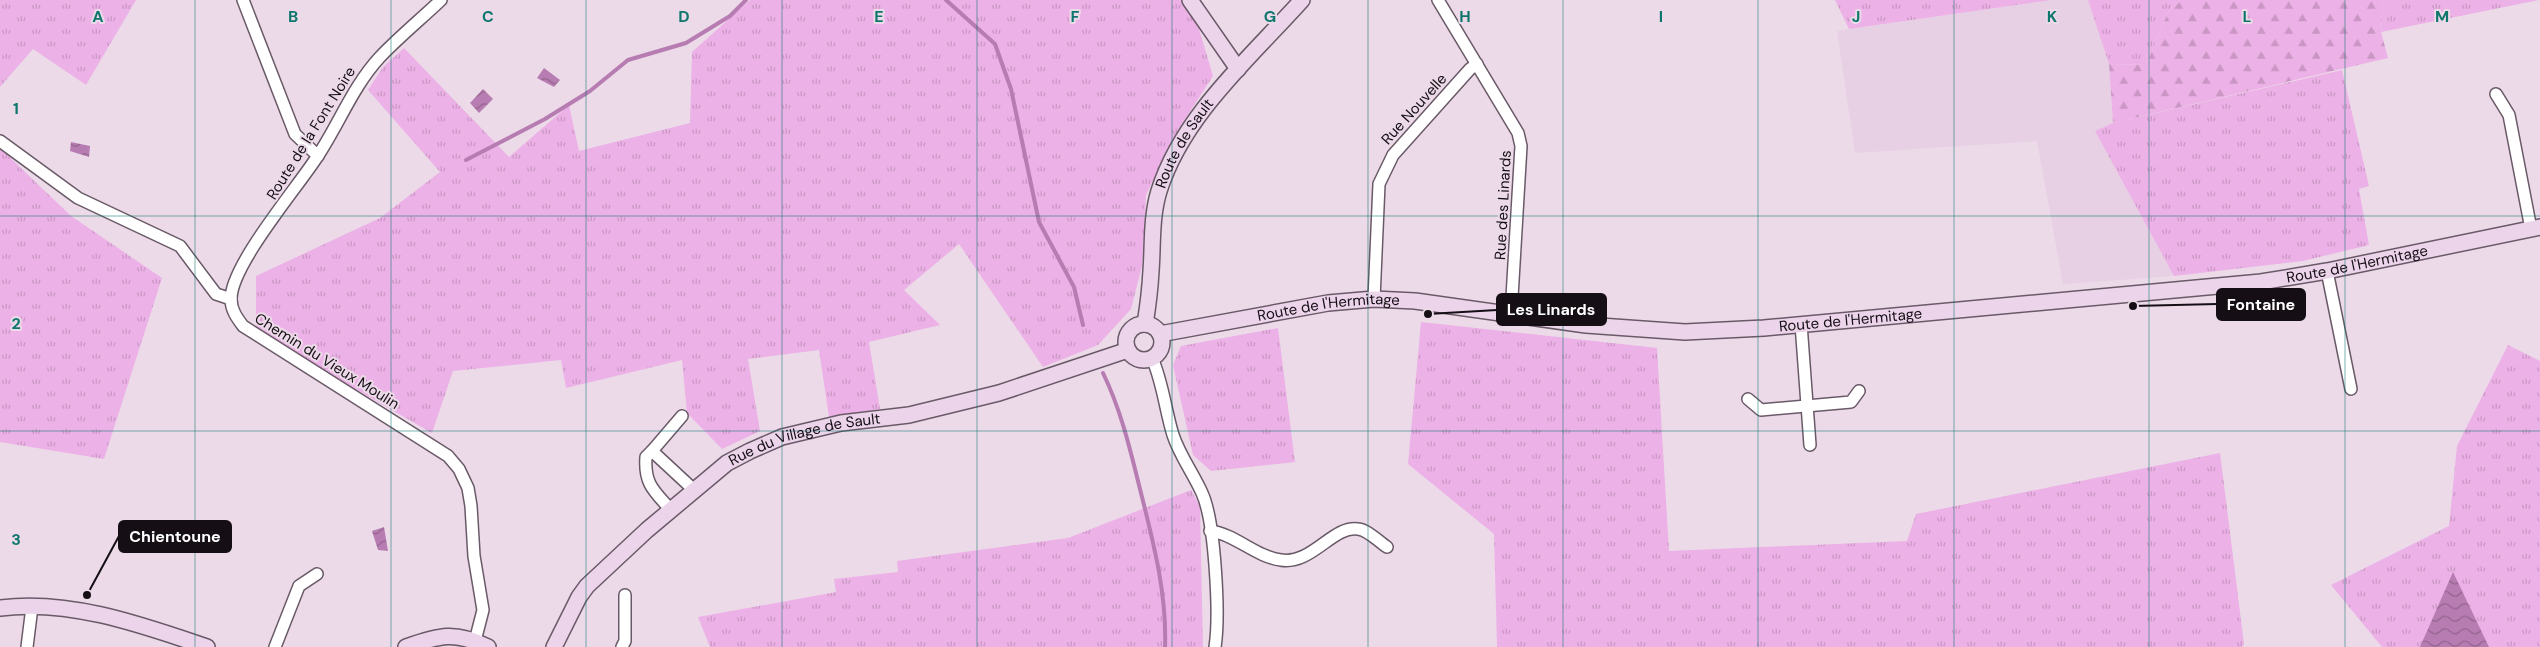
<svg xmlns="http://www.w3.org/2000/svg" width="2540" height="647" viewBox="0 0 2540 647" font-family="'DM Sans',sans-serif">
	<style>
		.built { fill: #e7cfe4 }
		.grass { fill: url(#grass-tufts) }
		.forest { fill: url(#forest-firs) }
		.water { fill: url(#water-waves) }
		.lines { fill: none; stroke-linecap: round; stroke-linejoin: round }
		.stream { stroke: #b77cb1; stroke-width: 4 }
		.street-casing { stroke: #6a5a68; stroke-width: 14 }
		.secondary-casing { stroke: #6a5a68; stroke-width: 18 }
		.street { stroke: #fff; stroke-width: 11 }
		.secondary { stroke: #ecd4ea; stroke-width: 15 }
		.grid { fill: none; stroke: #0f766e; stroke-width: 1; stroke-opacity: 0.55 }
		.labels { text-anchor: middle; stroke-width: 4; stroke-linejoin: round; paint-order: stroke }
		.street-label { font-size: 15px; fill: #150f15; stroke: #ecdae9 }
		.grid-label { font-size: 16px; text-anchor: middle; font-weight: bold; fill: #0f766e; stroke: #ecdae9; stroke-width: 4; stroke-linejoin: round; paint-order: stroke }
		.leader { fill: none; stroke: #150f15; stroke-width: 2 }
		.callout-dot { fill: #150f15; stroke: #ecdae9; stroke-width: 2 }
		.callout { fill: #150f15; stroke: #150f15; stroke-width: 2 }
		.callout-label { font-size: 16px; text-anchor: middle; font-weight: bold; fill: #fff }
	</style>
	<defs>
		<pattern id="grass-tufts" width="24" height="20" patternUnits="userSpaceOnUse" patternTransform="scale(1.25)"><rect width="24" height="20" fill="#ecb1e6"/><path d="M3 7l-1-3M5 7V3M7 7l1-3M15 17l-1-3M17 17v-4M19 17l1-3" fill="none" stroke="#ca97c4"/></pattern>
		<pattern id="forest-firs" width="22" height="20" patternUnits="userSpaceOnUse" patternTransform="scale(1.25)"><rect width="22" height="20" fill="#ecb1e6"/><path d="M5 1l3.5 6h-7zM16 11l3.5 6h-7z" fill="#ca97c4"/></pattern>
		<pattern id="water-waves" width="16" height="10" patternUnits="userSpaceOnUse" patternTransform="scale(1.25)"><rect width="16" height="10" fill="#b77cb1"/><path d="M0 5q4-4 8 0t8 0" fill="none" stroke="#94648f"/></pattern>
	</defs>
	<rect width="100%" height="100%" fill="#ecdae9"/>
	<!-- built -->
	<path class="built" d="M2052,0H2088L2109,64L2113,123L2095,131L2174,276L2063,284L2037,141L1855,153L1837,31Z"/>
	<!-- grass -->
	<g class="grass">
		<path d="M0,0H136L86,85L33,49L0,87Z"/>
		<path d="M750,0H1182L1194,12L1213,76L1178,130L1146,195L1142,266L1131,309L1098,345L1043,367L959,244L904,290L940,325L869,342L880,409L829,417L819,350L748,359L760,431L722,449L687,413L682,360L566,388L561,360L453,371L432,433L256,332V276L380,218L440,172L368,90L383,67L404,48L509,157L569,105L579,151L690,123L692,52Z"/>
		<path d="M1835,0H2052L1849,29Z"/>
		<path d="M2088,0H2178L2179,3L2169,10L2146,65L2109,64Z"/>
		<path d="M2383,0H2539L2381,32Z"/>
		<path d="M2342,70L2369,186L2359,189L2369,245L2303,261L2174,276L2095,131L2113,123Z"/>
		<path d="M0,148L71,216L162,278L104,459L0,442Z"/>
		<path d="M1421,322L1657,348L1669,551L1907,541L1916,514L2220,453L2244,644L2242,647H1497L1494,534L1408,464Z"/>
		<path d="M1278,328L1295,462L1211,471L1193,455L1173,365L1181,346Z"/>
		<path d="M2508,345L2540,361V647H2382L2331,585L2449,526L2457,446Z"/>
		<path d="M1191,490L1200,506L1203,647H710L698,617L836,592L834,579L898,572L897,561L1068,538Z"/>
	</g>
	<!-- forest -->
	<path class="forest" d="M2178,0H2383L2381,32L2388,58L2113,123L2109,64L2146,65L2169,10L2179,3Z"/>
	<!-- water -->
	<g class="water">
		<path d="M544,68L560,80L554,87L537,78Z"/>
		<path d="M483,89L493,99L479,113L470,103Z"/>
		<path d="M71,142L90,146L89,157L70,151Z"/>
		<path d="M384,527L388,551L378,550L372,531Z"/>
		<path d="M2453,572L2489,647H2420Z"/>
	</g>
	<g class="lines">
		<!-- stream -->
		<g class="stream">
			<path d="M946,0L995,44L1011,89L1039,222L1074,287L1083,325"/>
			<path d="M466,160L545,119L590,91L628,60L686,43L730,16L746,0"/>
			<path d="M1103,373C1121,410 1130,449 1140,489C1153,541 1167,593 1165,647"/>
		</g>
		<!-- street casing -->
		<g class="street-casing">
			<g id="street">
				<path d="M243,0L295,134L318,156"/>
				<path d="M441,0C421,19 399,37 380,57C353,86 339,124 317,157C297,188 231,265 231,299C231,310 237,318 243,326L448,456L459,469L468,488L471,506L474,556L483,610L475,641"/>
				<path d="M1438,0L1518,133L1521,146L1511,314"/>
				<path d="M2496,94L2509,115L2531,229"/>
				<path d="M0,141L78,198L180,246L216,294L231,299"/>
				<path d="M2327,271L2351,389"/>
				<path d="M1374,299L1379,184L1393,155L1470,69L1477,64"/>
				<path d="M1801,324L1810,445"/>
				<path d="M1152,358C1163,383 1165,409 1173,435C1180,456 1193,473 1202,493C1215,521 1220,615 1215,647"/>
				<path d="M1748,399L1761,410L1851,402L1859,391"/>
				<path d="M682,416L652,451L694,490"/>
				<path d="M652,451L646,457C644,484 654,491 671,510"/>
				<path d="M1210,531C1235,534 1256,557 1281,560C1312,565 1333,525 1358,529C1368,530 1378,541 1387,547"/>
				<path d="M27,647L32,607"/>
				<path d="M275,647L299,586L317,574"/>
				<path d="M622,647L625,641V595"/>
			</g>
		</g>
		<!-- secondary casing -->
		<g class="secondary-casing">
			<g id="secondary">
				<path d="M1190,0L1238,69"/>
				<path id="s1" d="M1145,324C1148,306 1150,289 1151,271C1153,244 1151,217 1159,191C1183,115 1250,58 1302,0"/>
				<circle cx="1144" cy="342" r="18"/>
				<path id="s2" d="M1160,334L1328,303L1374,299L1415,301L1586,325L1685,332L1764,328L2261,282L2327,271L2540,227"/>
				<path d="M0,608C70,599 142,625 207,647"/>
				<path d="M406,647C440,635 455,631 488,647"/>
				<path id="s3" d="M554,647L579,597L587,586L647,530L727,463L750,451L782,437L841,423L909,415L999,393L1128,350"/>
			</g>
		</g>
		<!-- street -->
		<use href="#street" class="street"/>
		<!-- secondary -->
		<use href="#secondary" class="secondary"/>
	</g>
	<!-- grid -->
	<path class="grid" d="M195,0V647M391,0V647M586,0V647M782,0V647M977,0V647M1172,0V647M1368,0V647M1563,0V647M1758,0V647M1954,0V647M2149,0V647M2345,0V647M0,216H2540M0,431H2540"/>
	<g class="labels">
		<!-- street labels -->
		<g class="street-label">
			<text transform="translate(1414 109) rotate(-48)" y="5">Rue Nouvelle</text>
			<text transform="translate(311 133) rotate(-58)" y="5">Route de la Font Noire</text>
			<text dy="5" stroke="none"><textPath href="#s1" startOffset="188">Route de Sault</textPath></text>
			<text transform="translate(1503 205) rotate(-87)" y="5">Rue des Linards</text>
			<text dy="5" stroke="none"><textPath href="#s2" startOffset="1206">Route de l'Hermitage</textPath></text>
			<text dy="5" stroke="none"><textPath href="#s2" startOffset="171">Route de l'Hermitage</textPath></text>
			<text dy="5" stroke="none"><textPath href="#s2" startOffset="696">Route de l'Hermitage</textPath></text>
			<text transform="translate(327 361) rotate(32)" y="5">Chemin du Vieux Moulin</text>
			<text dy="5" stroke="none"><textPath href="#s3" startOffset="338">Rue du Village de Sault</textPath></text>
		</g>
	</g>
	<g class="grid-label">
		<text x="98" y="22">A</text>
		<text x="293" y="22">B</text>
		<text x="488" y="22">C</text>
		<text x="684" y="22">D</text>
		<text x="879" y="22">E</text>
		<text x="1075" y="22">F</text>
		<text x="1270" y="22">G</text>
		<text x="1465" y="22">H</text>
		<text x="1661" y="22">I</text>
		<text x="1856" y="22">J</text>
		<text x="2052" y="22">K</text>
		<text x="2247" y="22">L</text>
		<text x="2442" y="22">M</text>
		<text x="16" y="114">1</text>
		<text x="16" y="329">2</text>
		<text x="16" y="545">3</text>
	</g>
	<!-- callouts -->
	<path class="leader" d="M2133 306L2217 304M1428 314L1497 310M87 595L119 536"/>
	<g class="callout-dot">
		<circle cx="2133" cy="306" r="5"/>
		<circle cx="1428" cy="314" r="5"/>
		<circle cx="87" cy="595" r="5"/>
	</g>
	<g class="callout">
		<rect x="2217" y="289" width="88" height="31" rx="5"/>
		<rect x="1497" y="294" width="109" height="31" rx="5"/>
		<rect x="119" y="521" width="112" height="31" rx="5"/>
	</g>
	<g class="callout-label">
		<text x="2261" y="310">Fontaine</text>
		<text x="1551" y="315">Les Linards</text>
		<text x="175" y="542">Chientoune</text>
	</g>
</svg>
